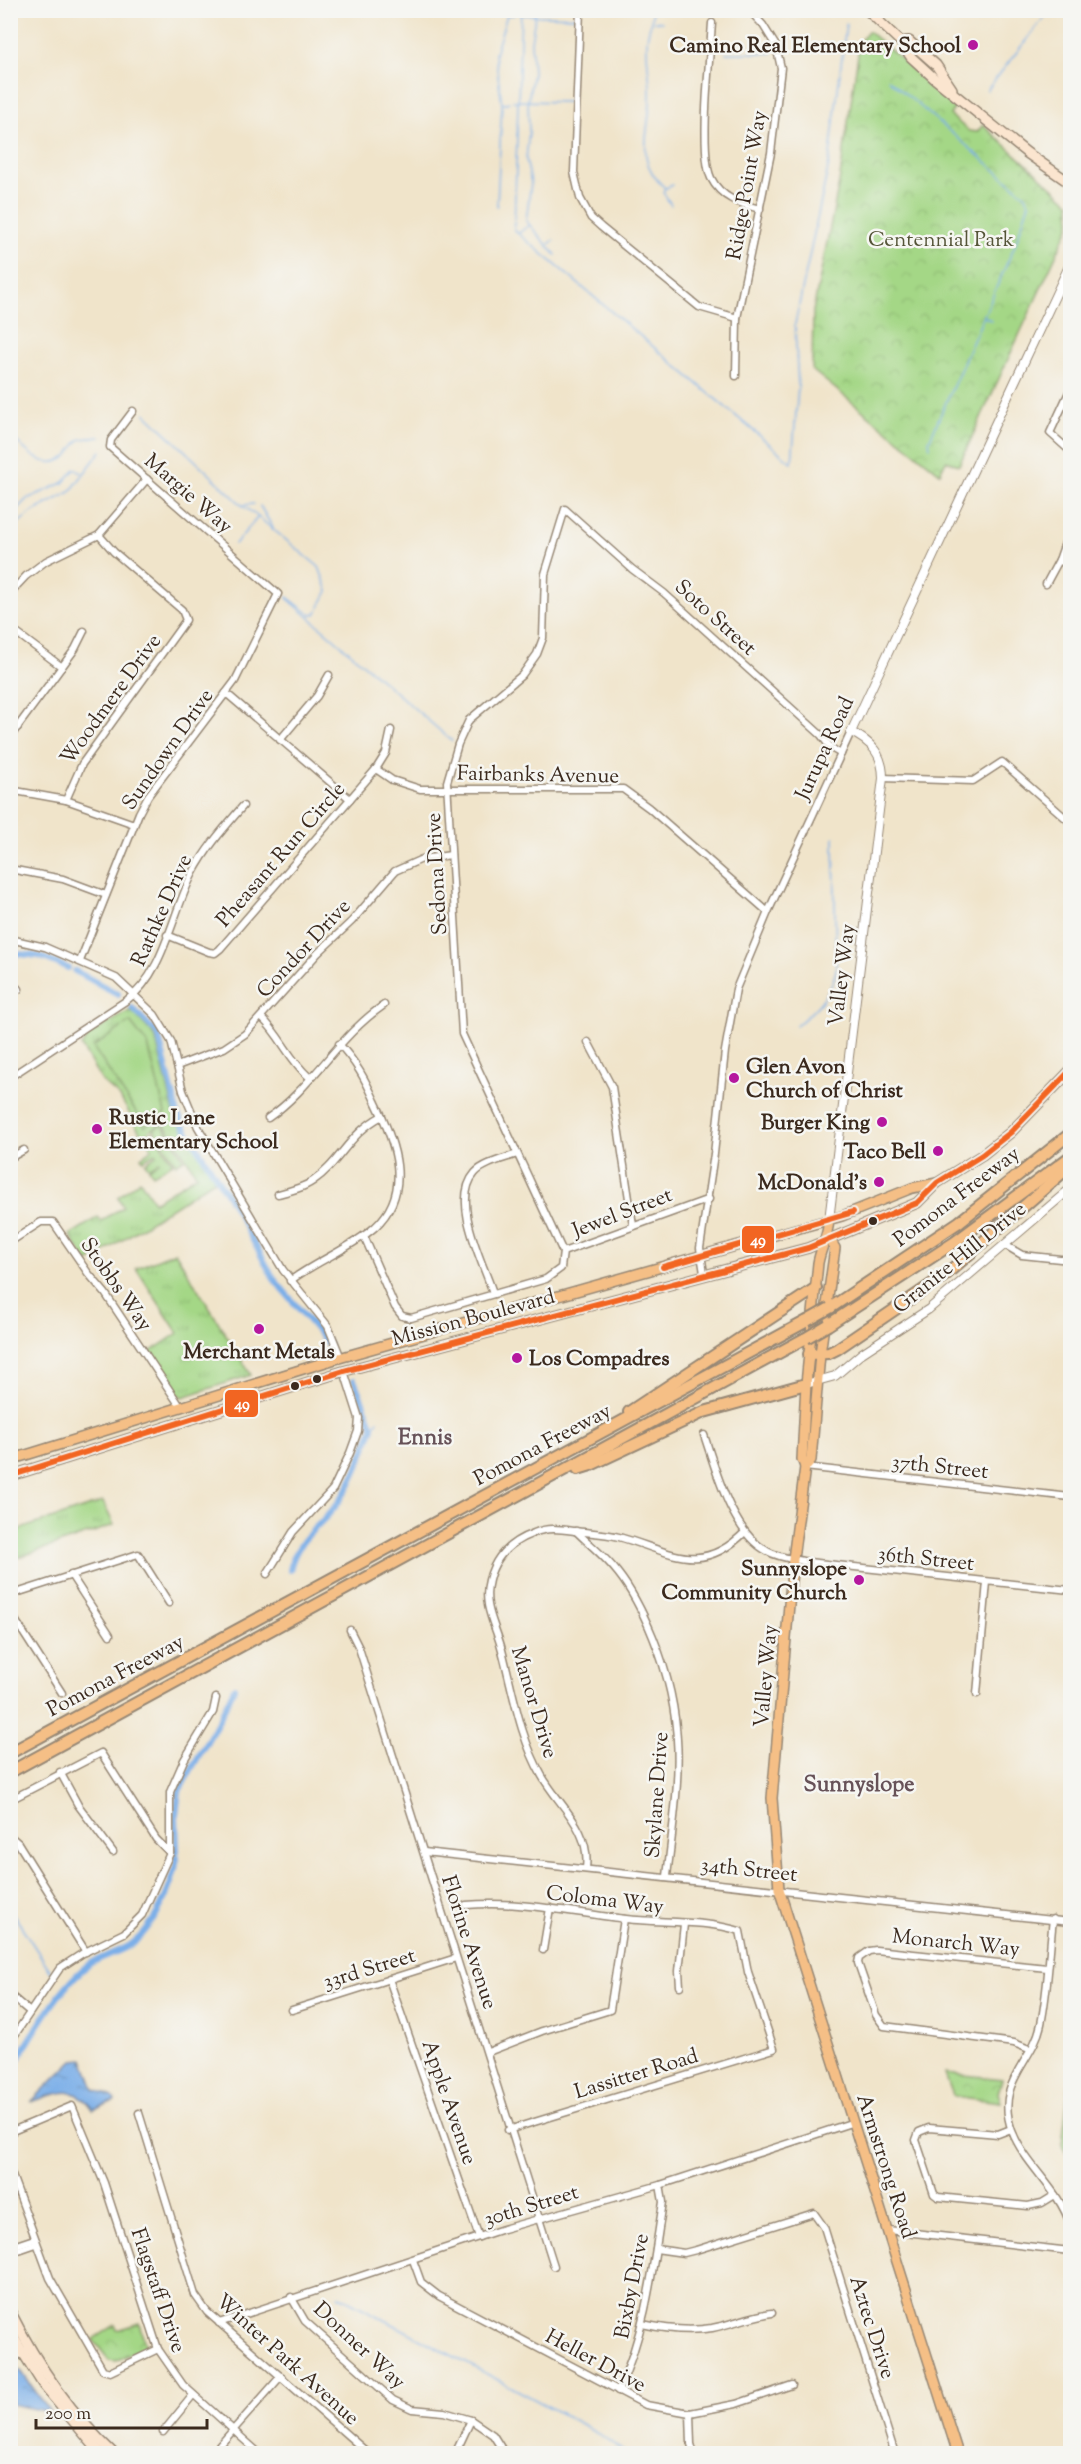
<svg xmlns="http://www.w3.org/2000/svg" width="1081" height="2464" viewBox="0 0 1081 2464" font-family="'Sorts Mill Goudy',serif">
	<style>
		.grass { fill: url(#grass-tufts); stroke: #708052; stroke-width: 1.5 }
		.park { fill: url(#park-crowns); stroke: #708052; stroke-width: 1.5 }
		.pitch { fill: #a4d786; stroke: #708052; stroke-width: 1.5 }
		.water { fill: url(#water-ripples); stroke: #5b6c83; stroke-width: 1.5 }
		.lines { fill: none; stroke-linecap: round; stroke-linejoin: round }
		.stream { stroke: #7bafe8; stroke-width: 1.5 }
		.canal { stroke: #7bafe8; stroke-width: 6 }
		.minor-casing { stroke: #968774; stroke-width: 9 }
		.tertiary-casing { stroke: #968774; stroke-width: 10 }
		.secondary-casing { stroke: #968774; stroke-width: 12 }
		.primary-casing { stroke: #968774; stroke-width: 12 }
		.motorway-casing { stroke: #968774; stroke-width: 14 }
		.minor { stroke: #fff; stroke-width: 6 }
		.tertiary { stroke: #fff; stroke-width: 8 }
		.secondary { stroke: #fbe5cf; stroke-width: 9 }
		.primary { stroke: #f5bf86; stroke-width: 9 }
		.motorway { stroke: #f5bf86; stroke-width: 10 }
		.motorway-bridge-casing { stroke: #968774; stroke-width: 14; stroke-linecap: butt }
		.motorway-bridge { stroke: #f5bf86; stroke-width: 10 }
		.bus-1-casing { stroke: #f6f6f2; stroke-width: 10 }
		.bus-1 { stroke: #f26522; stroke-width: 6 }
		.poi-dot { fill: #b5179e; stroke: #f6f6f2; stroke-width: 2 }
		.bus-dot { fill: #3b2a1e; stroke: #f6f6f2; stroke-width: 2 }
		.labels { text-anchor: middle; stroke-width: 5; stroke-linejoin: round; paint-order: stroke }
		.poi-label { font-size: 21px; font-weight: bold; fill: #3b2a1e; stroke: #f6f6f2; text-anchor: end }
		.street-label { font-size: 21px; fill: #3b2a1e; stroke: #f6f6f2 }
		.park-label { font-size: 21px; fill: #555538; stroke: #f6f6f2 }
		.neighbourhood-label { font-size: 22px; font-weight: bold; fill: #675258; stroke: #f6f6f2 }
		.line-badge { stroke: #f6f6f2; stroke-width: 2 }
		.badge-label { font-size: 16px; text-anchor: middle; font-weight: bold; fill: #fff }
	</style>
	<defs>
		<pattern id="grass-tufts" width="24" height="20" patternUnits="userSpaceOnUse" patternTransform="scale(1.5)"><rect width="24" height="20" fill="#a4d786"/><path d="M3 7l-1-3M5 7V3M7 7l1-3M15 17l-1-3M17 17v-4M19 17l1-3" fill="none" stroke="#8eb973"/></pattern>
		<pattern id="park-crowns" width="20" height="18" patternUnits="userSpaceOnUse" patternTransform="scale(1.5)"><rect width="20" height="18" fill="#a4d786"/><path d="M2 6a3 3 0 1 1 6 0M12 15a3 3 0 1 1 6 0" fill="none" stroke="#8eb973"/></pattern>
		<pattern id="water-ripples" width="26" height="14" patternUnits="userSpaceOnUse" patternTransform="scale(1.5)"><rect width="26" height="14" fill="#7bafe8"/><path d="M2 4q2-2 4 0t4 0M15 11q2-2 4 0t4 0" fill="none" stroke="#668fbb"/></pattern>
	</defs>
	<rect width="100%" height="100%" fill="#f6f6f2"/>
	<filter id="ink" filterUnits="userSpaceOnUse"><feTurbulence type="fractalNoise" baseFrequency=".0167" numOctaves="2"/><feDisplacementMap in="SourceGraphic" scale="12" xChannelSelector="R" yChannelSelector="G"/><feConvolveMatrix kernelMatrix="1 2 1 2 8 2 1 2 1" color-interpolation-filters="sRGB"/></filter>
	<filter id="wash" filterUnits="userSpaceOnUse"><feTurbulence type="fractalNoise" baseFrequency=".008" numOctaves="4" result="noise"/><feDisplacementMap in="SourceGraphic" scale="24" xChannelSelector="R" yChannelSelector="G"/><feGaussianBlur stdDeviation="1.35" result="paint"/><feColorMatrix in="noise" values="0 0 0 0 0 0 0 0 0 0 0 0 0 0 0 0 0 1.4 0 .05"/><feComposite in="paint" operator="in"/></filter>
	<g filter="url(#wash)">
		<rect width="100%" height="100%" fill="#f0e4ca"/>
		<!-- grass -->
		<g class="grass">
			<path d="M131,1010L155,1036L175,1116L216,1179L87,1263L70,1235L98,1217L101,1221L123,1207L118,1197L140,1180L154,1202L197,1175L163,1122L142,1136L120,1097L102,1081L81,1046L87,1039L86,1036Z"/>
			<path d="M175,1252L251,1375L183,1397L178,1394L150,1352L178,1333L136,1268Z"/>
			<path d="M103,1502L114,1525L11,1560V1532Z"/>
			<path d="M1070,2076V2159L1062,2146Z"/>
		</g>
		<!-- park -->
		<g class="park">
			<path d="M868,31L956,105L950,115L969,131L977,132L983,125L1070,203V225L959,465L946,461L940,473L812,370L813,311L839,183L860,41Z"/>
			<path d="M945,2073L1002,2079L998,2093L1001,2102L953,2096Z"/>
			<path d="M139,2323L146,2346L116,2361L109,2360L93,2340L115,2325L117,2330Z"/>
		</g>
		<!-- pitch -->
		<g class="pitch">
			<path d="M130,1022L148,1045L165,1113L145,1126L93,1047Z"/>
			<path d="M162,1124L184,1159L176,1164L154,1129Z"/>
			<path d="M153,1132L173,1163L153,1174L149,1169L160,1161L149,1168L145,1163L156,1155L155,1153L143,1160L141,1157L152,1149L145,1137Z"/>
		</g>
		<!-- water -->
		<g class="water">
			<path d="M83,2059L94,2089L113,2097L115,2101L93,2109C75,2082 57,2094 31,2102L73,2060Z"/>
			<path d="M15,2370L21,2371L50,2412L11,2404V2372Z"/>
		</g>
		<g class="lines">
			<!-- stream -->
			<g class="stream">
				<path d="M505,10L507,15H514"/>
				<path d="M521,10L514,230L792,463L798,387L795,324L829,163L846,24"/>
				<path d="M536,10L531,42L533,73L528,101L529,132L526,159L531,183L526,221L556,255"/>
				<path d="M652,10C653,22 647,31 647,42C646,61 651,79 650,98C650,134 633,160 665,188L663,192L671,205"/>
				<path d="M522,15L575,17"/>
				<path d="M654,21L662,22"/>
				<path d="M726,53H772"/>
				<path d="M888,79L1026,196L1029,203L1015,245L929,441L930,447"/>
				<path d="M987,90L1050,10"/>
				<path d="M513,101L572,102"/>
				<path d="M503,104L509,102"/>
				<path d="M666,188L673,185"/>
				<path d="M497,206L502,104L495,54L507,15"/>
				<path d="M519,233L529,225"/>
				<path d="M549,244L554,240"/>
				<path d="M984,317L991,320"/>
				<path d="M145,413L243,506L257,516"/>
				<path d="M10,435C25,449 42,472 65,458C71,453 74,444 81,439L100,437"/>
				<path d="M244,505L254,504"/>
				<path d="M260,506L273,528"/>
				<path d="M10,516L27,499L63,483L75,469L82,473"/>
				<path d="M10,529L34,511L70,492L101,451"/>
				<path d="M235,544L258,517L319,567L328,591L316,614L311,615L286,596"/>
				<path d="M287,598L452,741"/>
				<path d="M796,1026C816,1009 830,996 836,971L834,837"/>
				<path d="M373,1427L378,1420"/>
				<path d="M10,1909L51,1972"/>
				<path d="M338,2295L598,2433L627,2454"/>
			</g>
			<!-- canal -->
			<g class="canal">
				<path d="M10,953L39,956L68,968"/>
				<path d="M75,971L118,994"/>
				<path d="M132,1008L158,1034L178,1115L187,1131L233,1204L274,1279L329,1345"/>
				<path d="M290,1570C296,1540 317,1529 335,1507C353,1484 363,1454 373,1427L354,1380"/>
				<path d="M177,1851L176,1815L179,1791L219,1720L234,1688"/>
				<path d="M10,2071C33,2037 52,1997 82,1970C95,1958 112,1955 127,1947C153,1932 174,1885 177,1857"/>
			</g>
		</g>
	</g>
	<g filter="url(#ink)">
		<g class="lines">
			<!-- minor casing -->
			<g class="minor-casing">
				<g id="minor">
					<path d="M580,10L574,172L580,198L591,218L601,227L699,307L737,318"/>
					<path d="M712,23C710,55 699,153 711,178C721,198 740,204 760,209"/>
					<path d="M736,376L737,318L771,153L781,68L776,46L763,25L749,10"/>
					<path d="M1070,390L1050,433L1070,451"/>
					<path d="M1059,560L1070,566"/>
					<path d="M1046,584L1059,560L1070,529"/>
					<path d="M10,593L26,576L46,561L99,535L147,479"/>
					<path d="M10,628L62,667"/>
					<path d="M226,693L350,799"/>
					<path d="M10,722L18,727"/>
					<path d="M10,737L75,649L84,631"/>
					<path d="M280,740L317,696L329,675"/>
					<path d="M376,769L392,780L420,789H623L649,808L768,912"/>
					<path d="M883,778L973,781L1002,762L1070,822"/>
					<path d="M10,790L66,800L134,824"/>
					<path d="M66,800L82,764L186,620L182,610L114,552L99,535"/>
					<path d="M10,869L63,879L106,895"/>
					<path d="M167,935L209,952L215,953L220,949L376,769L386,753L391,730"/>
					<path d="M10,939L45,947L116,978L155,1015L171,1041L183,1091L198,1127L283,1270L328,1326L341,1358"/>
					<path d="M80,961L139,813L148,796L235,681L278,594L110,447L111,440L133,411"/>
					<path d="M10,995L19,989"/>
					<path d="M262,1018C281,1036 289,1060 309,1077"/>
					<path d="M588,1042L612,1087L633,1225"/>
					<path d="M177,1066L224,1048L245,1034L318,953L352,921L395,871L422,859L451,855"/>
					<path d="M10,1077L127,1000C164,974 172,913 193,873C206,848 225,827 243,806"/>
					<path d="M268,1118C312,1088 338,1036 384,1005"/>
					<path d="M10,1158L24,1150"/>
					<path d="M278,1194C290,1191 303,1188 313,1181C341,1162 348,1134 382,1116"/>
					<path d="M364,1236L395,1307L402,1316L411,1318L546,1279L561,1268L563,1252L709,1199"/>
					<path d="M10,1242L41,1222H53L88,1273L105,1293L180,1406"/>
					<path d="M1005,1245L1022,1255L1070,1260"/>
					<path d="M563,1252L462,1034L447,782L458,744L469,720L522,675L537,654L543,638L545,574L565,509L632,569L664,593L821,735L831,748L841,754"/>
					<path d="M704,1273L700,1248L714,1154L725,1051L736,989L768,912L851,732"/>
					<path d="M290,1281C316,1261 350,1249 375,1227C414,1191 395,1142 375,1101C365,1079 356,1062 339,1044"/>
					<path d="M493,1293C483,1262 450,1201 475,1173C484,1163 504,1159 517,1154"/>
					<path d="M704,1435C716,1470 732,1533 767,1551C779,1558 794,1559 808,1562L1070,1590"/>
					<path d="M805,1467L1070,1497"/>
					<path d="M576,1531C590,1545 606,1557 618,1573C633,1592 644,1615 653,1637C689,1725 678,1786 667,1876"/>
					<path d="M267,1574L293,1532L333,1489L350,1453L358,1431L359,1418L344,1371"/>
					<path d="M71,1575L110,1635"/>
					<path d="M10,1595L138,1554L169,1603"/>
					<path d="M10,1612L62,1693"/>
					<path d="M350,1630L359,1648C425,1854 487,2060 554,2266"/>
					<path d="M977,1694L987,1582"/>
					<path d="M60,1772L78,1805L113,1852"/>
					<path d="M10,1800L101,1753L156,1839L170,1853"/>
					<path d="M10,1836L18,1843L86,1952"/>
					<path d="M424,1852L1070,1922"/>
					<path d="M586,1868C591,1829 559,1806 542,1776C520,1738 513,1692 502,1650C496,1626 482,1606 489,1580C495,1556 511,1541 534,1533C547,1527 560,1529 574,1531C590,1533 604,1533 619,1537C670,1551 700,1577 745,1532"/>
					<path d="M466,1905C520,1900 573,1913 626,1919C664,1923 704,1920 740,1931L748,1972L774,2049L508,2130"/>
					<path d="M1053,1919C1049,1954 1048,1990 1041,2024C1033,2063 994,2082 1012,2131C1025,2165 1059,2189 1070,2224"/>
					<path d="M543,1950L550,1908"/>
					<path d="M389,1979L479,2237"/>
					<path d="M680,1986L679,1971L684,1924"/>
					<path d="M10,1995L30,2012"/>
					<path d="M292,2010L456,1958"/>
					<path d="M10,2042L60,1968L83,1953L124,1933L142,1915L170,1853V1792L184,1760L213,1712L216,1698"/>
					<path d="M1029,2049L1014,2043L884,2026L876,2015L858,1963L859,1958L869,1951L876,1950L1047,1968"/>
					<path d="M488,2052L542,2031L610,2010L624,1919"/>
					<path d="M139,2113L195,2295L207,2312L369,2454"/>
					<path d="M1011,2129L998,2134L929,2128L919,2132L916,2140L934,2194L938,2197L1028,2206L1042,2203L1055,2195"/>
					<path d="M10,2132L72,2106L104,2183L158,2349L183,2385L260,2454"/>
					<path d="M10,2170L50,2278L103,2370L110,2372L158,2349"/>
					<path d="M888,2230L1070,2251"/>
					<path d="M10,2247L34,2239"/>
					<path d="M656,2249L684,2253L696,2250L814,2213L824,2227L895,2454"/>
					<path d="M10,2253L36,2244"/>
					<path d="M413,2260L421,2282L439,2296L646,2405L690,2413L736,2404L792,2385"/>
					<path d="M291,2297L305,2321L393,2400L412,2409L444,2412L471,2420L493,2435L505,2454"/>
					<path d="M219,2323L503,2229L660,2185L854,2122"/>
					<path d="M642,2324C665,2329 688,2332 712,2328C732,2324 751,2316 772,2313"/>
					<path d="M10,2360L26,2351"/>
					<path d="M618,2391C646,2332 653,2266 663,2202L660,2185"/>
					<path d="M690,2413L691,2444L694,2454"/>
					<path d="M163,2432L193,2395"/>
					<path d="M212,2454L281,2376"/>
					<path d="M455,2454L471,2420"/>
				</g>
			</g>
			<!-- tertiary casing -->
			<g class="tertiary-casing">
				<g id="tertiary">
					<path d="M829,1220L883,778C883,755 872,742 851,732L1070,264"/>
					<path d="M806,1384L835,1376L862,1353L929,1309L1070,1189"/>
				</g>
			</g>
			<!-- secondary casing -->
			<g class="secondary-casing">
				<g id="secondary">
					<path d="M867,10L901,42L911,57L934,78L1027,153L1070,183"/>
					<path d="M901,42L909,41L936,65L952,89"/>
					<path d="M10,2311C36,2363 71,2414 114,2454"/>
					<path d="M10,2332L44,2386L101,2454"/>
				</g>
			</g>
			<!-- primary casing -->
			<g class="primary-casing">
				<g id="primary">
					<path d="M828,1237L835,1248L820,1354L811,1460L805,1467L793,1559L772,1798L779,1889L958,2454"/>
					<path d="M10,1460L332,1360L842,1216L912,1188L937,1183"/>
					<path d="M805,1467L802,1459L806,1384L818,1263C821,1247 828,1236 829,1220"/>
					<path d="M10,1476L344,1371L808,1248L917,1203L937,1183L982,1155L1011,1132L1070,1071"/>
				</g>
			</g>
			<!-- motorway casing -->
			<g class="motorway-casing">
				<g id="motorway">
					<path d="M830,1308L959,1222L1070,1134"/>
					<path d="M828,1325L955,1242L1070,1157"/>
					<path d="M809,1354L829,1353L837,1349L944,1276L1070,1166"/>
					<path d="M629,1412L816,1288"/>
					<path d="M578,1469L591,1465L704,1412L806,1384"/>
					<path d="M10,1753L807,1321"/>
					<path d="M10,1772L806,1338"/>
				</g>
			</g>
			<!-- minor -->
			<use href="#minor" class="minor"/>
			<!-- tertiary -->
			<use href="#tertiary" class="tertiary"/>
			<!-- secondary -->
			<use href="#secondary" class="secondary"/>
			<!-- primary -->
			<use href="#primary" class="primary"/>
			<!-- motorway -->
			<use href="#motorway" class="motorway"/>
			<!-- motorway-bridge casing -->
			<g class="motorway-bridge-casing">
				<g id="motorway-bridge">
					<path d="M807,1321L830,1308"/>
					<path d="M806,1338L828,1325"/>
				</g>
			</g>
			<!-- motorway-bridge -->
			<use href="#motorway-bridge" class="motorway-bridge"/>
			<!-- bus-1 casing -->
			<g class="bus-1-casing">
				<g id="bus-1">
					<path d="M663,1267L853,1212"/>
					<path d="M10,1476L344,1371L808,1248L917,1203L937,1183L982,1155L1011,1132L1070,1071"/>
				</g>
			</g>
			<!-- bus-1 -->
			<use href="#bus-1" class="bus-1"/>
		</g>
	</g>
	<!-- markers -->
	<g class="poi-dot">
		<circle cx="973" cy="45" r="6"/>
		<circle cx="734" cy="1078" r="6"/>
		<circle cx="882" cy="1122" r="6"/>
		<circle cx="97" cy="1129" r="6"/>
		<circle cx="938" cy="1151" r="6"/>
		<circle cx="879" cy="1182" r="6"/>
		<circle cx="259" cy="1329" r="6"/>
		<circle cx="517" cy="1358" r="6"/>
		<circle cx="859" cy="1580" r="6"/>
	</g>
	<g class="bus-dot">
		<circle cx="873" cy="1221" r="5"/>
		<circle cx="317" cy="1379" r="5"/>
		<circle cx="295" cy="1386" r="5"/>
	</g>
	<g class="labels">
		<!-- poi labels -->
		<g class="poi-label">
			<text x="961" y="52">Camino Real Elementary School</text>
			<text x="746" y="1073" text-anchor="start">Glen Avon<tspan x="746" dy="24">Church of Christ</tspan></text>
			<text x="109" y="1124" text-anchor="start">Rustic Lane<tspan x="109" dy="24">Elementary School</tspan></text>
			<text x="870" y="1129">Burger King</text>
			<text x="926" y="1158">Taco Bell</text>
			<text x="867" y="1189">McDonald's</text>
			<text x="259" y="1358" text-anchor="middle">Merchant Metals</text>
			<text x="529" y="1365" text-anchor="start">Los Compadres</text>
			<text x="847" y="1575">Sunnyslope<tspan x="847" dy="24">Community Church</tspan></text>
		</g>
		<!-- street labels -->
		<g class="street-label">
			<text transform="translate(746 185) rotate(-80)" y="7">Ridge Point Way</text>
			<text transform="translate(189 493) rotate(41)" y="7">Margie Way</text>
			<text transform="translate(716 617) rotate(42)" y="7">Soto Street</text>
			<text transform="translate(110 699) rotate(-54)" y="7">Woodmere Drive</text>
			<text transform="translate(824 748) rotate(-65)" y="7">Jurupa Road</text>
			<text transform="translate(167 749) rotate(-55)" y="7">Sundown Drive</text>
			<text transform="translate(538 774) rotate(1)" y="7">Fairbanks Avenue</text>
			<text transform="translate(280 854) rotate(-49)" y="7">Pheasant Run Circle</text>
			<text transform="translate(436 874) rotate(-93)" y="7">Sedona Drive</text>
			<text transform="translate(161 910) rotate(-66)" y="7">Rathke Drive</text>
			<text transform="translate(303 948) rotate(-47)" y="7">Condor Drive</text>
			<text transform="translate(841 975) rotate(-83)" y="7">Valley Way</text>
			<text transform="translate(956 1196) rotate(-37)" y="7">Pomona Freeway</text>
			<text transform="translate(622 1212) rotate(-21)" y="7">Jewel Street</text>
			<text transform="translate(959 1257) rotate(-39)" y="7">Granite Hill Drive</text>
			<text transform="translate(117 1284) rotate(55)" y="7">Stobbs Way</text>
			<text transform="translate(473 1317) rotate(-15)" y="7">Mission Boulevard</text>
			<text transform="translate(542 1444) rotate(-28)" y="7">Pomona Freeway</text>
			<text transform="translate(940 1466) rotate(6)" y="7">37th Street</text>
			<text transform="translate(926 1558) rotate(6)" y="7">36th Street</text>
			<text transform="translate(115 1675) rotate(-28)" y="7">Pomona Freeway</text>
			<text transform="translate(765 1676) rotate(-85)" y="7">Valley Way</text>
			<text transform="translate(535 1702) rotate(73)" y="7">Manor Drive</text>
			<text transform="translate(656 1795) rotate(-86)" y="7">Skylane Drive</text>
			<text transform="translate(749 1869) rotate(6)" y="7">34th Street</text>
			<text transform="translate(605 1899) rotate(7)" y="7">Coloma Way</text>
			<text transform="translate(470 1942) rotate(72)" y="7">Florine Avenue</text>
			<text transform="translate(956 1942) rotate(6)" y="7">Monarch Way</text>
			<text transform="translate(369 1968) rotate(-17)" y="7">33rd Street</text>
			<text transform="translate(636 2073) rotate(-17)" y="7">Lassitter Road</text>
			<text transform="translate(450 2102) rotate(71)" y="7">Apple Avenue</text>
			<text transform="translate(887 2166) rotate(72)" y="7">Armstrong Road</text>
			<text transform="translate(531 2205) rotate(-17)" y="7">30th Street</text>
			<text transform="translate(631 2286) rotate(-79)" y="7">Bixby Drive</text>
			<text transform="translate(159 2290) rotate(71)" y="7">Flagstaff Drive</text>
			<text transform="translate(873 2327) rotate(72)" y="7">Aztec Drive</text>
			<text transform="translate(360 2345) rotate(43)" y="7">Donner Way</text>
			<text transform="translate(288 2359) rotate(42)" y="7">Winter Park Avenue</text>
			<text transform="translate(596 2360) rotate(28)" y="7">Heller Drive</text>
		</g>
		<!-- park labels -->
		<g class="park-label">
			<text x="941" y="246">Centennial Park</text>
		</g>
		<!-- neighbourhood labels -->
		<g class="neighbourhood-label">
			<text x="425" y="1444">Ennis</text>
			<text x="859" y="1791">Sunnyslope</text>
		</g>
	</g>
	<g class="line-badge">
		<rect x="741" y="1225" width="34" height="29" rx="6" fill="#f26522"/>
		<rect x="224" y="1389" width="35" height="29" rx="6" fill="#f26522"/>
	</g>
	<g class="badge-label">
		<text x="758" y="1245">49</text>
		<text x="242" y="1409">49</text>
	</g>
	<!-- margin -->
	<rect width="1081" height="2464" fill="none" stroke="#f6f6f2" stroke-width="36"/>
	<!-- scale -->
	<path d="M36 2419v9h171v-9" fill="none" stroke="#3b2a1e" stroke-width="3"/>
	<text x="45" y="2419" font-size="18" fill="#3b2a1e" stroke="#f6f6f2" stroke-width="4.5" paint-order="stroke">200 m</text>
</svg>
